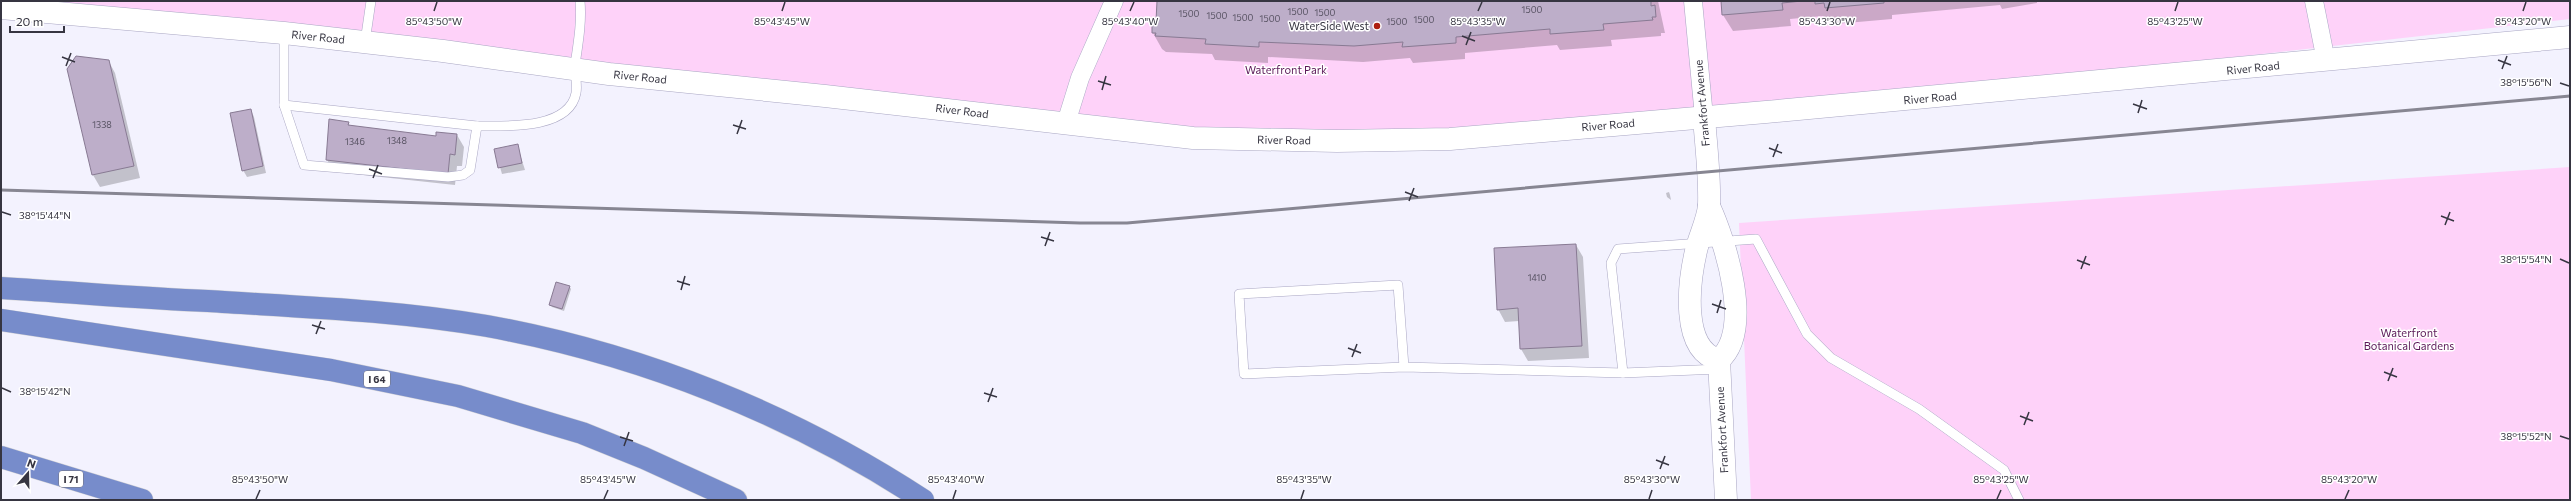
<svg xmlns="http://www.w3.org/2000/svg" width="2571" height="501" viewBox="0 0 2571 501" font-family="Commissioner,sans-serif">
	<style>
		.green { fill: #fed2f9 }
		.shadow { fill: #0003 }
		.building { fill: #bdaec9; stroke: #887a93 }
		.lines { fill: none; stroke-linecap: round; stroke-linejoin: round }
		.service-casing { stroke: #a9a6c3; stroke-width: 10 }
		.minor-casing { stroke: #a9a6c3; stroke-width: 19 }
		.tertiary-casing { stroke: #a9a6c3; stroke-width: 23 }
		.motorway-casing { stroke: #d3d3d5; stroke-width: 23 }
		.service { stroke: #fff; stroke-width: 9 }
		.minor { stroke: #fff; stroke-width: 18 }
		.tertiary { stroke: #fff; stroke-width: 22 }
		.motorway { stroke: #778ccb; stroke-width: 22 }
		.rail { stroke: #878692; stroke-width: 3 }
		.ticks { fill: none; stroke: #363541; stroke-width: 1.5 }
		.poi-dot { fill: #ae1e0f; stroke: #fff; stroke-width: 1.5 }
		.labels { text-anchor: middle; stroke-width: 3; stroke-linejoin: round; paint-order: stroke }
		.number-label { font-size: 9px; fill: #585363 }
		.shield { fill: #fff; stroke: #72727a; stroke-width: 1 }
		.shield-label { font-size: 10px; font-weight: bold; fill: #363541 }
		.poi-label { font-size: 11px; fill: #363541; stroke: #fff; text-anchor: end }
		.street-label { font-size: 11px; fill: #363541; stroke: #fff }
		.park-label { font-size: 11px; fill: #5b1858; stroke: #fff }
		.ticks-label { font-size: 10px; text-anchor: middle; fill: #363541; stroke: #fff; stroke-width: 3; stroke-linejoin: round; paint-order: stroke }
	</style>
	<rect width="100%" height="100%" fill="#f3f2fe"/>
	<!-- green -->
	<g class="green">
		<path d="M1,1H2570V19L1704,117L1450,139L1193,138Z"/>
		<path d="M2570,167V500H1751L1739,223Z"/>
	</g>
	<!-- shadow -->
	<g class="shadow">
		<path d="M1158,1H1658L1665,33H1661V36L1611,40L1612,46L1560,50L1557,45L1465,53V59L1413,63L1410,58L1363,62L1268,57V63L1215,60L1212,54L1166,52L1162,49L1153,33L1157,23Z"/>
		<path d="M1722,1H2037V3L2002,9L2000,5L1892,15V19L1835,24L1833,19L1826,20L1823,16L1790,19L1791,26L1733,31L1723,15Z"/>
		<path d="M108,60L115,73L140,178L100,187L93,175L68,69Z"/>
		<path d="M251,110L254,117L266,173L247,177L243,170Z"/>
		<path d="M348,123L351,127L437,137L457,135L464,147L462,166H457L455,185L335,172L327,160Z"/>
		<path d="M517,145L525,170L502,174L495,150Z"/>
		<path d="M1669,192L1670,195L1671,200L1667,197L1666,193Z"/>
		<path d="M1576,245L1583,257L1589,358L1528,361L1521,349L1519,321L1505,322L1498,309Z"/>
		<path d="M569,286L571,289L564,311L552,307L550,304Z"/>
	</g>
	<!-- building -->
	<g class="building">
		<path d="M1157,1H1651V6L1655,5L1656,17H1652L1653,20L1603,24L1604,30L1550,34V29L1456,37V43L1402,47L1403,42L1354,46L1259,42V47L1205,44L1206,39L1155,36L1156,33H1152V21H1156Z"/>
		<path d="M1721,1H1802L1782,3L1783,10L1722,15Z"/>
		<path d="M1815,1H1884V3L1825,8L1824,3L1815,4Z"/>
		<path d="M76,56L109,60L134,166L92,175L67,69Z"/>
		<path d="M251,109L263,166L242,171L230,113Z"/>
		<path d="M329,119L349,122L348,125L436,136V132L457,134L455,155L450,154L448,174L326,160Z"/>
		<path d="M518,144L522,163L498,168L494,149Z"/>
		<path d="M1576,244L1582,346L1520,349L1518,308L1497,310L1494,248Z"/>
		<path d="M556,282L570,286L562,309L549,305Z"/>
	</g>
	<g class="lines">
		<!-- service casing -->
		<g class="service-casing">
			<g id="service">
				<path d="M284,33V105L477,126C506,126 569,130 576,93C578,84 574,74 575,65C578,44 582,22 580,1"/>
				<path d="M365,42L371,1"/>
				<path d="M284,105L304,165L448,177L463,175L470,170L477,126"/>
				<path d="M1404,367L1398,285L1239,294L1244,374L1404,367L1623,373"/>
				<path d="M1720,369L1623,373L1611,263L1618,249L1756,239L1807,334L1831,358L1919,409L2004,470L2019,500"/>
			</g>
		</g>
		<!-- minor casing -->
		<g class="minor-casing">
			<g id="minor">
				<path d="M1693,1L1704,117"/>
				<path d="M2314,1L2326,61"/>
				<path d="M1066,123L1080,78L1114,1"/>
			</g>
		</g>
		<!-- tertiary casing -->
		<g class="tertiary-casing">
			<g id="tertiary">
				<path d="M1,8L284,33L443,51L609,74L825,96L1193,138L1337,141L1450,139L1766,112L2570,37"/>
				<path d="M1704,117C1706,146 1710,176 1709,205C1708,220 1699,237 1696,251C1689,281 1680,350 1719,360"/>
				<path d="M1709,206C1725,241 1754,330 1719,360"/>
				<path d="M1719,360L1726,500"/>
			</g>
		</g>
		<!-- motorway casing -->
		<g class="motorway-casing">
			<g id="motorway">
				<path d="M1,288C70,292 139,298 208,301C301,307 394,310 487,326C641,354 792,414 923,500"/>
				<path d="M1,320L331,370L458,396L582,433L644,458L736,500"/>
				<path d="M1,457L142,500"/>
			</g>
		</g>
		<!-- service -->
		<use href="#service" class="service"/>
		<!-- minor -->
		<use href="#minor" class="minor"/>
		<!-- tertiary -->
		<use href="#tertiary" class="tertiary"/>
		<!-- motorway -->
		<use href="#motorway" class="motorway"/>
		<!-- rail -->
		<path class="rail" d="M1,190L1080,223H1127L2570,96"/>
	</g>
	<!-- ticks -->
	<path class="ticks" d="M434,11L437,2M782,11L785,2M1130,11L1134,2M1478,11L1482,2M1827,11L1830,2M2175,11L2178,2M2523,11L2526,2M1462,36L1475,41M1466,45L1471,32M62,57L75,62M2498,60L2511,65M66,66L71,53M2502,69L2507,56M1098,81L1111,85M2560,83L2569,86M1102,90L1106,76M2133,104L2147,109M2138,113L2142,100M733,125L746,129M737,134L742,120M1769,148L1782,153M1773,157L1778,144M369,169L382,174M373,178L378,165M1405,192L1418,197M1409,201L1414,188M2,212L11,215M2441,216L2454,221M2445,225L2450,212M1041,237L1054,241M1045,246L1050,232M2560,259L2569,263M2077,260L2090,265M2081,269L2086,256M677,281L690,285M681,290L685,276M1712,304L1726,309M1717,313L1721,300M312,325L325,329M316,334L321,321M1348,348L1361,353M1352,357L1357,344M2384,372L2397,377M2388,381L2393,368M2,388L11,392M984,393L997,397M988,402L993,388M2020,416L2033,421M2024,425L2029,412M2560,436L2569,439M620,437L633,441M624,446L629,432M1656,460L1669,465M1660,469L1665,456M256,499L260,490M604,499L608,490M953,499L956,490M1301,499L1304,490M1649,499L1652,490M1997,499L2001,490M2345,499L2349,490"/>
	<!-- markers -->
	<circle class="poi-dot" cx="1377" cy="26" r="4"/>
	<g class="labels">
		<!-- number labels -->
		<g class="number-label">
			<text x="1532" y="13">1500</text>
			<text x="1298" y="15">1500</text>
			<text x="1325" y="16">1500</text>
			<text x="1189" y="17">1500</text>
			<text x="1217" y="19">1500</text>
			<text x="1243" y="21">1500</text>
			<text x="1270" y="22">1500</text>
			<text x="1424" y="23">1500</text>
			<text x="1397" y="25">1500</text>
			<text x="102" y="128">1338</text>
			<text x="397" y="144">1348</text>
			<text x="355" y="145">1346</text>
			<text x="1537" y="281">1410</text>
		</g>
		<!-- shield labels -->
		<g class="shield">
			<rect x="364" y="371" width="26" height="16" rx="3"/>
			<rect x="59" y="471" width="24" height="16" rx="3"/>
		</g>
		<g class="shield-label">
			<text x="377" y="383">I 64</text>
			<text x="71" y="483">I 71</text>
		</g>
		<!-- poi labels -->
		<g class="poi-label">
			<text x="1369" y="30">WaterSide West</text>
		</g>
		<!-- street labels -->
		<g class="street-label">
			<text transform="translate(318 37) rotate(6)" y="4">River Road</text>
			<text transform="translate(2253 68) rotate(-6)" y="4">River Road</text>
			<text transform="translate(640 77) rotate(6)" y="4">River Road</text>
			<text transform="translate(1930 98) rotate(-5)" y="4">River Road</text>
			<text transform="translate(1702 103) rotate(-95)" y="4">Frankfort Avenue</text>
			<text transform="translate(962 111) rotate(7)" y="4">River Road</text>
			<text transform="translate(1608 125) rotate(-5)" y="4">River Road</text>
			<text transform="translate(1284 140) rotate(1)" y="4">River Road</text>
			<text transform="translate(1722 430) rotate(-93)" y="4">Frankfort Avenue</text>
		</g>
		<!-- park labels -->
		<g class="park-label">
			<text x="1286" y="74">Waterfront Park</text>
			<text x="2409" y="337">Waterfront<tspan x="2409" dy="13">Botanical Gardens</tspan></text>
		</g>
	</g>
	<g class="ticks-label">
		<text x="434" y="25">85°43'50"W</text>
		<text x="782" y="25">85°43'45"W</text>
		<text x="1130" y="25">85°43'40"W</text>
		<text x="1478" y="25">85°43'35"W</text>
		<text x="1827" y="25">85°43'30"W</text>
		<text x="2175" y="25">85°43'25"W</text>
		<text x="2523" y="25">85°43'20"W</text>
		<text x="2526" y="86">38°15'56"N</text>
		<text x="45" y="219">38°15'44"N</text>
		<text x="2526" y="263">38°15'54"N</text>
		<text x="45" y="395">38°15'42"N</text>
		<text x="2526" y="440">38°15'52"N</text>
		<text x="260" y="483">85°43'50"W</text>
		<text x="608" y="483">85°43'45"W</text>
		<text x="956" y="483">85°43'40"W</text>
		<text x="1304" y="483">85°43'35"W</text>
		<text x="1652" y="483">85°43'30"W</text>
		<text x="2001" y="483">85°43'25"W</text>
		<text x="2349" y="483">85°43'20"W</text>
	</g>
	<!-- border -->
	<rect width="2571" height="501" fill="none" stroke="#363541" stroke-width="4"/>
	<!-- north arrow -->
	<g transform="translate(28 473) rotate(20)" stroke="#ffffff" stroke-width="3" paint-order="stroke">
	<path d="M0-3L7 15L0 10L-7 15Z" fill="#363541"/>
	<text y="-6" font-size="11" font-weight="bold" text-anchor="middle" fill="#363541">N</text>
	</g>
	<!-- scale -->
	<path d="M10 26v6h54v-6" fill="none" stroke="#363541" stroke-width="2"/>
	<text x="16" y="26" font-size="12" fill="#363541" stroke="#ffffff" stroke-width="3" paint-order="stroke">20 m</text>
</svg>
